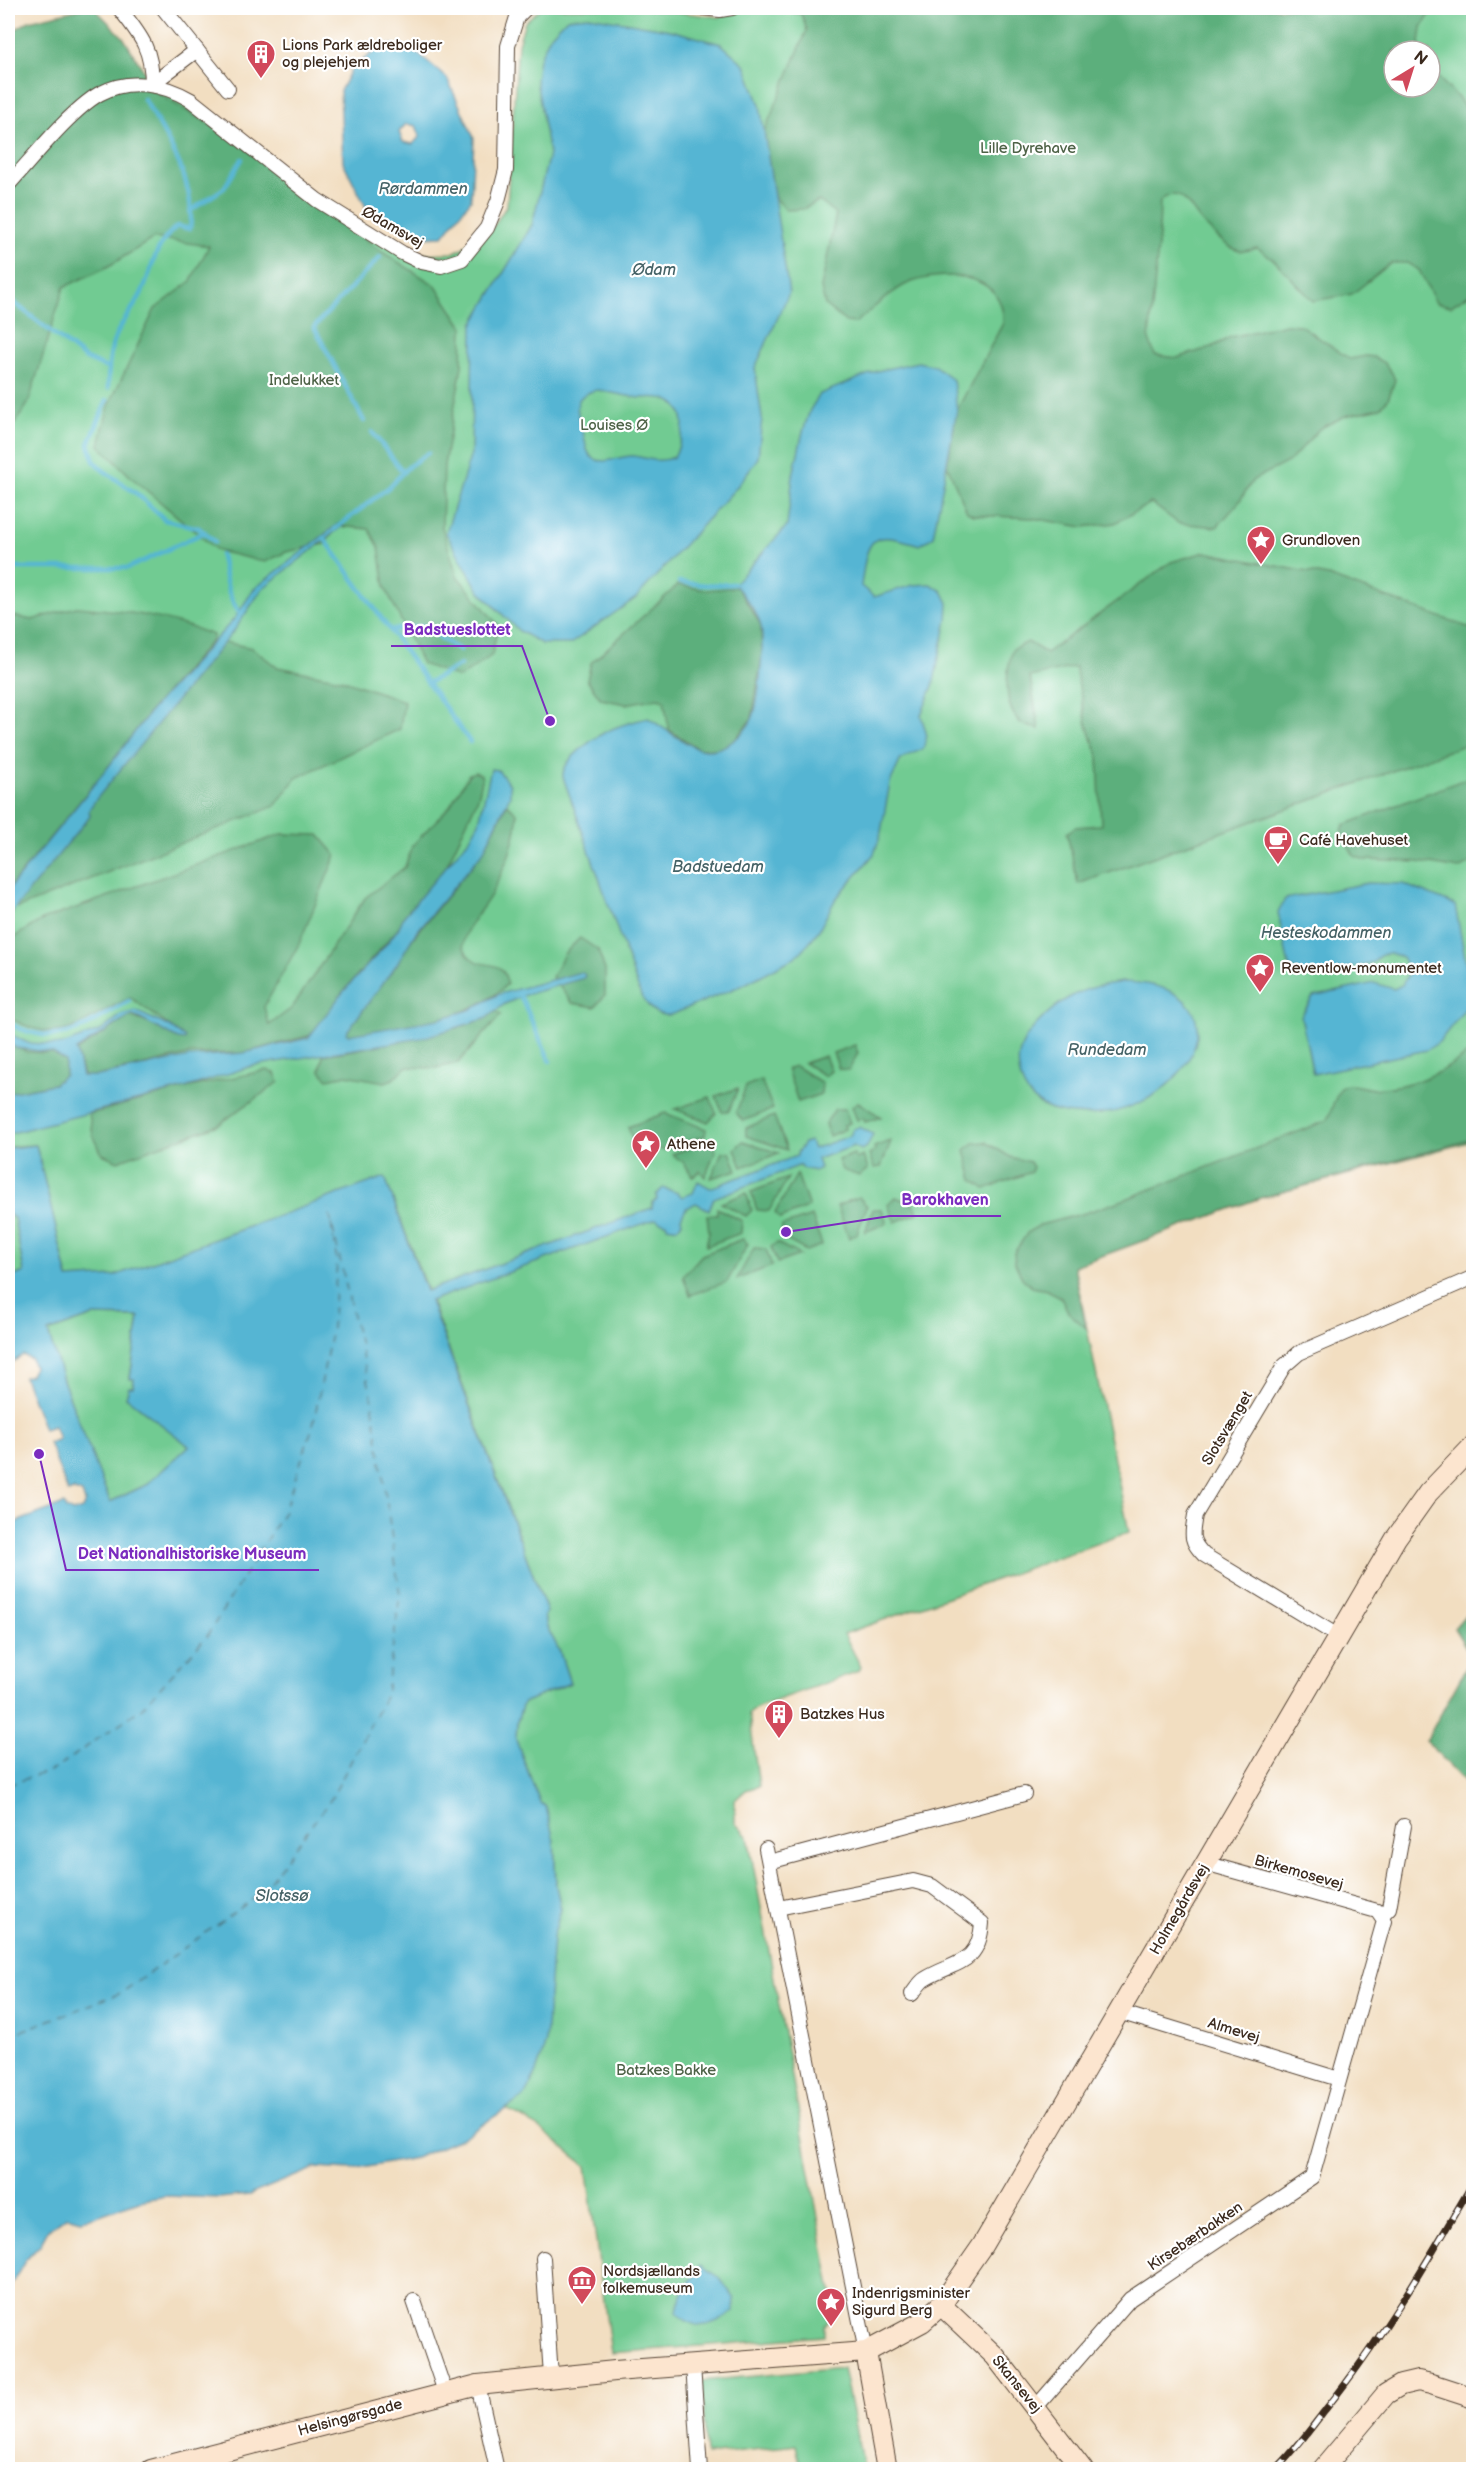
<svg xmlns="http://www.w3.org/2000/svg" width="1481" height="2477" viewBox="0 0 1481 2477" font-family="'Balsamiq Sans',sans-serif">
	<style>
		.green { fill: #71cb92; stroke: #567a58; stroke-width: 1.5; fill-rule: evenodd }
		.forest { fill: #5caf7c; stroke: #4c6c4d; stroke-width: 1.5 }
		.water { fill: #55b5d3; stroke: #487078; stroke-width: 1.5; fill-rule: evenodd }
		.lines { fill: none; stroke-linecap: round; stroke-linejoin: round }
		.stream { stroke: #55b5d3; stroke-width: 4.5 }
		.ferry { stroke: #456266; stroke-width: 1.5; stroke-dasharray: 8 6; stroke-linecap: butt }
		.street-casing { stroke: #564536; stroke-width: 16 }
		.secondary-casing { stroke: #564536; stroke-width: 22 }
		.street { stroke: #fff; stroke-width: 14 }
		.secondary { stroke: #fce5cf; stroke-width: 20 }
		.rail-casing { stroke: #3b2a1e; stroke-width: 7 }
		.rail { stroke: #fff; stroke-width: 4.5; stroke-dasharray: 14; stroke-linecap: butt }
		.labels { text-anchor: middle; stroke-width: 4.5; stroke-linejoin: round; paint-order: stroke }
		.poi-label { font-size: 15px; fill: #3b2a1e; stroke: #fff; text-anchor: start }
		.park-label { font-size: 15px; fill: #4e6247; stroke: #fff }
		.street-label { font-size: 15px; fill: #3b2a1e; stroke: #fff }
		.water-label { font-size: 16px; font-style: italic; fill: #456266; stroke: #fff }
		.leader { fill: none; stroke: #7b2cbf; stroke-width: 2 }
		.callout-dot { fill: #7b2cbf; stroke: #fff; stroke-width: 2 }
		.callout-label { font-size: 16px; text-anchor: middle; font-weight: bold; fill: #7b2cbf; stroke: #fff; stroke-width: 4.5; stroke-linejoin: round; paint-order: stroke }
	</style>
	<rect width="100%" height="100%" fill="#fff"/>
	<filter id="ink" filterUnits="userSpaceOnUse"><feTurbulence type="fractalNoise" baseFrequency=".0167" numOctaves="2"/><feDisplacementMap in="SourceGraphic" scale="12" xChannelSelector="R" yChannelSelector="G"/><feConvolveMatrix kernelMatrix="1 2 1 2 8 2 1 2 1" color-interpolation-filters="sRGB"/></filter>
	<filter id="wash" filterUnits="userSpaceOnUse"><feTurbulence type="fractalNoise" baseFrequency=".008" numOctaves="4" result="noise"/><feDisplacementMap in="SourceGraphic" scale="24" xChannelSelector="R" yChannelSelector="G"/><feGaussianBlur stdDeviation="1.35" result="paint"/><feColorMatrix in="noise" values="0 0 0 0 0 0 0 0 0 0 0 0 0 0 0 0 0 1.4 0 .05"/><feComposite in="paint" operator="in"/></filter>
	<g filter="url(#wash)">
		<rect width="100%" height="100%" fill="#f2dec1"/>
		<!-- green -->
		<g class="green">
			<path d="M541,8H642L719,17L753,8H1473V1141L1260,1198L1074,1266L1129,1532L844,1634L861,1667L859,1671L758,1707L749,1714L759,1786L746,1790L735,1800V1823L748,1837L836,2315L824,2326V2336L611,2353L586,2166L537,2126L506,2109L524,2096L553,1937L561,1909L556,1886L554,1841L516,1740L517,1722L523,1703L570,1683L559,1650L547,1627L544,1616L547,1612L385,1178L114,1277L68,1279L36,1145L15,1146L8,1148V185L79,109L173,89L327,208L421,254L453,253L471,243L493,227L507,205L518,44L525,22ZM1394,51H1430V87H1394Z"/>
			<path d="M8,1213L14,1218L24,1272L8,1279Z"/>
			<path d="M93,1316L139,1317L130,1378L134,1379L133,1387L126,1397L190,1446L146,1485L110,1502L64,1383L48,1332Z"/>
			<path d="M843,2368L863,2466L847,2469H802L796,2445L706,2455L702,2381Z"/>
		</g>
		<!-- forest -->
		<g class="forest">
			<path d="M85,8H94L123,37L158,94L228,135L382,252L435,285L463,327L462,366L444,465L442,527L457,576L498,625L492,655L459,678L422,664L385,587L379,547L369,529L338,526L325,544L286,552L265,562L218,551L132,478L99,445L109,405L155,309L190,282L209,246L154,238L109,266L64,287L28,404L8,434V34L29,21Z"/>
			<path d="M774,8H1434L1422,27L1419,51H1394V87H1430V69L1459,99L1473,119V292L1451,306L1436,303L1419,270L1407,263H1391L1352,294L1313,301L1273,259L1257,248C1250,250 1242,253 1234,249C1223,244 1211,231 1202,222C1190,210 1182,183 1160,201L1159,236L1149,340L1155,355L1177,358L1212,347L1231,337L1286,324L1300,325L1350,359L1366,356L1374,357L1384,363L1392,373L1395,380L1388,399L1380,408L1345,416L1319,429L1290,461L1253,480L1239,502L1217,527L1178,523L1151,503L1115,523L1083,527L1032,518L973,515L967,512L947,465L957,410L1003,323C1006,272 943,269 907,284C889,292 871,311 855,323L846,322L825,305L821,288L836,214L819,201L803,209L786,210L774,196L764,132L807,30L801,14Z"/>
			<path d="M1205,552L1328,576L1473,629V742L1078,884L1067,833L1075,827L1101,825L1098,755L1087,725L1075,667L1030,677L1039,729C1033,727 1025,727 1021,723C1002,707 1006,670 1013,649L1028,642L1046,653L1171,562Z"/>
			<path d="M678,585L706,590L737,587L761,625L762,657L752,718L734,741L720,749H699L669,730L664,700L658,698L626,704L601,699L587,680L591,663Z"/>
			<path d="M76,607C127,611 164,616 213,635V639L152,709L109,766L8,889V615L32,620Z"/>
			<path d="M224,642L252,648L277,667L341,679L404,701L400,729L296,778L275,806L18,908L17,905L90,816L89,810L93,802Z"/>
			<path d="M475,772L481,775L482,780L478,798L446,867L405,915L398,929L343,992L312,1035L243,1053L191,1054L97,1076H83L76,1051L130,1016L184,1037L131,998C79,1019 67,1051 8,1017V941L40,921L282,834L319,835L336,855L299,944L264,1007L269,1025L292,1008L365,898L405,867L412,846L450,806L469,774Z"/>
			<path d="M1473,776V861L1459,869L1419,862L1365,860L1354,856L1345,841L1342,831L1344,825Z"/>
			<path d="M507,804L517,813C518,839 504,869 492,893C482,912 465,924 463,946C465,950 468,956 471,958C486,970 504,957 507,984C479,1016 388,1035 347,1035L346,1032L397,964L405,948L483,852Z"/>
			<path d="M580,938L598,950L605,970V995L595,1007L572,1003L552,977L564,954Z"/>
			<path d="M496,1011L501,1015L458,1063L436,1068L406,1067L393,1079L385,1082L346,1075L328,1079L320,1071L323,1055C358,1050 392,1043 427,1034C451,1029 476,1025 496,1011Z"/>
			<path d="M8,1042L27,1052L53,1053L65,1061V1075L54,1084L8,1093Z"/>
			<path d="M855,1045L858,1053L849,1070L839,1069L833,1053Z"/>
			<path d="M1473,1050V1139L1260,1198L1074,1266L1086,1328L1068,1312L1061,1297L1047,1290L1032,1287L1022,1278L1015,1263L1014,1253L1028,1232L1040,1225L1085,1213L1126,1199L1326,1121C1332,1112 1336,1093 1341,1088C1350,1080 1366,1090 1376,1089C1416,1085 1442,1074 1473,1050Z"/>
			<path d="M825,1056L831,1071L825,1076L804,1063Z"/>
			<path d="M795,1066L822,1083L821,1094L798,1102L787,1069Z"/>
			<path d="M267,1070L275,1073L279,1082L218,1125L118,1161L102,1154L93,1135L89,1114L185,1088Z"/>
			<path d="M761,1080L773,1109L743,1121L736,1113L746,1086Z"/>
			<path d="M738,1088L729,1111L722,1112L716,1096Z"/>
			<path d="M710,1097L716,1113L708,1122L675,1109Z"/>
			<path d="M858,1102L881,1117L865,1122L863,1118L857,1120L852,1107Z"/>
			<path d="M835,1109H845L850,1123L844,1125L845,1129L829,1136L825,1124Z"/>
			<path d="M665,1113L706,1129L705,1136L664,1150L635,1146L628,1127Z"/>
			<path d="M774,1116L787,1150L746,1136V1128Z"/>
			<path d="M708,1141L716,1150L705,1177L700,1171L693,1177L684,1163L672,1154Z"/>
			<path d="M743,1141L779,1153L742,1167L735,1149Z"/>
			<path d="M891,1141L881,1167L874,1168L869,1155L875,1151L874,1147Z"/>
			<path d="M986,1142L1010,1157L1030,1162L1033,1167L1031,1172L985,1189L973,1180L965,1150L974,1143Z"/>
			<path d="M722,1152H730L737,1170L711,1178Z"/>
			<path d="M854,1154L856,1159L863,1156L868,1169L859,1176L842,1170L838,1160Z"/>
			<path d="M797,1174L809,1207L780,1219L775,1213Z"/>
			<path d="M788,1178L769,1211L757,1210L751,1192Z"/>
			<path d="M746,1193L752,1210L746,1216L721,1203Z"/>
			<path d="M859,1197L867,1206L857,1234L849,1238L837,1206Z"/>
			<path d="M896,1197L915,1205L918,1213L895,1222L888,1205Z"/>
			<path d="M717,1208L742,1221L741,1233L706,1246L709,1232L707,1215H717Z"/>
			<path d="M873,1209H882L887,1223L865,1232Z"/>
			<path d="M812,1216L822,1245L806,1251L781,1237L782,1226Z"/>
			<path d="M743,1239L748,1244L727,1282L690,1295L683,1276L702,1255Z"/>
			<path d="M777,1243L800,1255L777,1263L771,1247Z"/>
			<path d="M754,1248L766,1249L772,1266L737,1279Z"/>
			<path d="M1473,1606V1790L1426,1741L1472,1657L1454,1628Z"/>
		</g>
		<!-- water -->
		<g class="water">
			<path d="M589,16L670,30L721,44L745,65L760,105L789,293L755,368L762,418L758,458L736,488L636,598L570,644H542L519,631L479,591L446,533L471,454L473,324L532,225L549,154L536,80L539,59L550,36L567,18ZM598,390C612,393 626,396 640,398C649,398 659,396 667,400C691,408 683,440 674,457C658,464 649,458 633,456C621,455 608,464 597,460C585,456 586,442 583,432C577,412 569,395 598,390Z"/>
			<path d="M383,45H400L420,55L447,78L474,138L471,200L443,236L418,237L368,211L343,162L340,91L352,68ZM406,124L416,126L420,136L413,144L403,142L399,132Z"/>
			<path d="M918,362L935,366L953,380L957,410L933,537L920,545C869,530 868,536 861,586L874,597L913,585L930,584L942,591L948,603L947,620L933,686L921,715L927,736L923,749L901,759L890,783L880,837L874,854L835,900L819,930L802,951L792,959L745,984L673,1014C657,1018 650,1009 641,996L563,777C561,760 597,735 612,729C623,724 636,721 648,718C660,725 689,747 700,749C721,754 743,737 752,719C759,704 764,643 761,627C758,612 744,596 734,584L787,526L793,475L803,431L810,410L820,394L877,371Z"/>
			<path d="M338,524L340,528L262,589L236,628L94,802L89,810L90,816L8,917V890L109,766L152,709L234,619L254,589Z"/>
			<path d="M491,769L498,770L510,785V796L483,852L415,934L397,964L346,1033L348,1035L438,1019L469,1010L499,994L581,972L585,975L584,978L525,995L505,1004L485,1019L422,1038L252,1066L185,1088L8,1134V1093L54,1084L65,1075V1061L53,1053L16,1048L8,1042V1033L28,1043L62,1045L102,1030L121,1015L136,1011L170,1027L185,1038V1040L178,1039L133,1015L130,1016L76,1050L82,1076H97L189,1057L243,1053L308,1038L343,992L383,948L398,929L404,916L470,838L479,822Z"/>
			<path d="M1368,883L1403,884L1455,905L1473,999L1439,1042L1427,1050L1313,1074L1301,1016L1313,997L1374,983L1394,989L1402,985L1409,972L1402,957L1389,953L1382,955L1371,964L1311,976L1289,967L1278,912L1285,899Z"/>
			<path d="M1123,982C1266,985 1179,1137 1060,1112C1038,1108 1022,1093 1019,1070C1016,1053 1024,1038 1036,1025C1062,997 1084,986 1123,982Z"/>
			<path d="M859,1127L873,1134L867,1147L861,1150L854,1146L817,1159L820,1168L815,1171L802,1168L801,1165L714,1198L709,1210L696,1203L686,1208L681,1218L682,1222L677,1228L667,1226L666,1223L660,1222L656,1219L430,1301L547,1612L544,1616L547,1627L559,1650L570,1683L523,1703L517,1722L516,1740L540,1803L546,1806L554,1841L556,1886L561,1909L553,1937L546,2043L535,2075L524,2097L462,2138L415,2158L352,2170L315,2168L249,2195L220,2198L166,2196L139,2201L94,2217L81,2220L68,2216L48,2229L41,2244L25,2261L8,2291V1525L64,1504L66,1509L73,1512L82,1509L85,1502L82,1493L74,1490L68,1492L49,1443L59,1439L54,1426L44,1429L24,1377L30,1375L34,1367L31,1359L23,1355L8,1365V1279L24,1272L14,1218L8,1213V1148L36,1145L68,1279L114,1276L385,1177L426,1291L652,1208L653,1202L657,1199L656,1195L663,1188L678,1193L682,1197L693,1193L698,1181L710,1188L797,1156V1153L804,1143L810,1141L813,1149L850,1136L853,1129ZM93,1316L139,1317L130,1379H134L133,1387H129L126,1397L189,1446L146,1485L110,1502L64,1383L48,1332Z"/>
			<path d="M701,2265L719,2277L735,2299L734,2312C712,2325 697,2334 677,2313C678,2295 692,2280 701,2265Z"/>
		</g>
		<g class="lines">
			<!-- stream -->
			<g class="stream">
				<path d="M190,211L224,188L242,159"/>
				<path d="M8,298L86,359L109,369"/>
				<path d="M108,388C108,372 109,353 115,338C121,321 136,307 143,290C154,264 154,246 177,226L190,229C197,182 166,137 144,99"/>
				<path d="M107,400L89,444L94,461L103,470L137,494L165,520L199,528L215,542"/>
				<path d="M364,421L314,327L380,257"/>
				<path d="M372,432L403,472"/>
				<path d="M335,529L389,487L409,466L428,453"/>
				<path d="M324,538L470,742"/>
				<path d="M221,555C225,577 227,597 241,615"/>
				<path d="M8,568H128L205,532"/>
				<path d="M679,582L706,585L734,584"/>
				<path d="M390,630L428,626L443,640L460,650"/>
				<path d="M428,683L460,665"/>
				<path d="M519,993L550,1061"/>
				<path d="M8,1023C60,1051 84,1026 129,1001"/>
			</g>
			<!-- ferry -->
			<g class="ferry">
				<path d="M8,1785L55,1769L142,1708L207,1636L284,1511L313,1426L332,1328L337,1263L331,1223"/>
				<path d="M8,2036L121,1993L260,1894L331,1799L386,1695L400,1595L371,1393L328,1208"/>
			</g>
		</g>
	</g>
	<g filter="url(#ink)">
		<g class="lines">
			<!-- street casing -->
			<g class="street-casing">
				<g id="street">
					<path d="M119,8C140,35 152,48 152,84"/>
					<path d="M163,8L228,89"/>
					<path d="M702,8L720,10L732,8"/>
					<path d="M152,84L197,50"/>
					<path d="M8,185C32,159 70,111 99,94C129,77 164,84 191,100L317,200L402,253L421,262L441,266L462,259L487,228L498,201L506,170L508,46L517,17L526,8"/>
					<path d="M1338,1636L1204,1555C1189,1540 1192,1534 1195,1515L1284,1366L1299,1353L1474,1277"/>
					<path d="M766,1849L866,2352"/>
					<path d="M769,1862L1024,1794"/>
					<path d="M778,1908L913,1881L932,1886L982,1923C979,1966 954,1961 925,1979C920,1982 916,1989 912,1994"/>
					<path d="M1382,1915L1389,1908L1404,1826"/>
					<path d="M1119,2012L1339,2079"/>
					<path d="M543,2258L551,2376"/>
					<path d="M414,2301L445,2392"/>
					<path d="M693,2365L700,2470"/>
					<path d="M478,2385L497,2470"/>
					<path d="M1036,2407L1130,2299L1312,2177L1384,1921L1377,1911L1205,1863"/>
				</g>
			</g>
			<!-- secondary casing -->
			<g class="secondary-casing">
				<g id="secondary">
					<path d="M941,2305L995,2356L1083,2470"/>
					<path d="M866,2352L887,2470"/>
					<path d="M151,2470L478,2385L615,2371L866,2352L922,2322L941,2305L982,2246L1396,1538L1428,1493L1474,1445"/>
					<path d="M1322,2470L1386,2394L1401,2385L1418,2381L1431,2384L1474,2398"/>
				</g>
			</g>
			<!-- street -->
			<use href="#street" class="street"/>
			<!-- secondary -->
			<use href="#secondary" class="secondary"/>
			<!-- rail casing -->
			<g class="rail-casing">
				<path id="rail" d="M1275,2470C1294,2452 1309,2431 1325,2410C1382,2339 1428,2260 1474,2181"/>
			</g>
			<!-- rail -->
			<use href="#rail" class="rail"/>
		</g>
	</g>
	<!-- icons -->
	<defs>
		<g id="building-pin" transform="scale(1.5)"><path d="M0 17L-7.5 6A9.5 9.5 0 1 1 7.5 6Z" fill="#d1495b" stroke="#fff"/><path d="M-4-6H4V6H1V3H-1V6H-4ZM-2.5-4.3h1.7v1.8h-1.7ZM.8-4.3h1.7v1.8H.8ZM-2.5-1h1.7V.8h-1.7ZM.8-1h1.7V.8H.8Z" fill="#fff"/></g>
		<g id="sight-pin" transform="scale(1.5)"><path d="M0 17L-7.5 6A9.5 9.5 0 1 1 7.5 6Z" fill="#d1495b" stroke="#fff"/><path d="M0-6L1.8-2.2L6-1.7L2.9 1.2L3.7 5.4L0 3.3L-3.7 5.4L-2.9 1.2L-6-1.7L-1.8-2.2Z" fill="#fff"/></g>
		<g id="cafe-pin" transform="scale(1.5)"><path d="M0 17L-7.5 6A9.5 9.5 0 1 1 7.5 6Z" fill="#d1495b" stroke="#fff"/><path d="M-5.5-4.5H6V0H3Q3 3.5 0 3.5H-2.5Q-5.5 3.5-5.5 0ZM3-3.2v2h1.7v-2ZM-6 4.5H4V6H-6Z" fill="#fff"/></g>
		<g id="museum-pin" transform="scale(1.5)"><path d="M0 17L-7.5 6A9.5 9.5 0 1 1 7.5 6Z" fill="#d1495b" stroke="#fff"/><path d="M0-6L6-3V-2H-6V-3ZM-5-1h2V3h-2ZM-1-1h2V3h-2ZM3-1h2V3H3ZM-6 4H6V6H-6Z" fill="#fff"/></g>
	</defs>
	<g fill-rule="evenodd">
		<use href="#building-pin" x="261" y="54"/>
		<use href="#sight-pin" x="1261" y="540"/>
		<use href="#cafe-pin" x="1278" y="840"/>
		<use href="#sight-pin" x="1260" y="968"/>
		<use href="#sight-pin" x="646" y="1144"/>
		<use href="#building-pin" x="779" y="1714"/>
		<use href="#museum-pin" x="582" y="2280"/>
		<use href="#sight-pin" x="831" y="2302"/>
	</g>
	<g class="labels">
		<!-- poi labels -->
		<g class="poi-label">
			<text x="282" y="50">Lions Park ældreboliger<tspan x="282" dy="17">og plejehjem</tspan></text>
			<text x="1282" y="545">Grundloven</text>
			<text x="1299" y="845">Café Havehuset</text>
			<text x="1281" y="973">Reventlow-monumentet</text>
			<text x="667" y="1149">Athene</text>
			<text x="800" y="1719">Batzkes Hus</text>
			<text x="603" y="2276">Nordsjællands<tspan x="603" dy="17">folkemuseum</tspan></text>
			<text x="852" y="2298">Indenrigsminister<tspan x="852" dy="17">Sigurd Berg</tspan></text>
		</g>
		<!-- park labels -->
		<g class="park-label">
			<text x="1028" y="153">Lille Dyrehave</text>
			<text x="304" y="385">Indelukket</text>
			<text x="614" y="430">Louises Ø</text>
			<text x="666" y="2075">Batzkes Bakke</text>
		</g>
		<!-- street labels -->
		<g class="street-label">
			<text transform="translate(393 227) rotate(30)" y="5">Ødamsvej</text>
			<text transform="translate(1227 1428) rotate(-59)" y="5">Slotsvænget</text>
			<text transform="translate(1299 1872) rotate(16)" y="5">Birkemosevej</text>
			<text transform="translate(1179 1909) rotate(-60)" y="5">Holmegårdsvej</text>
			<text transform="translate(1234 2030) rotate(17)" y="5">Almevej</text>
			<text transform="translate(1195 2236) rotate(-34)" y="5">Kirsebærbakken</text>
			<text transform="translate(1017 2384) rotate(51)" y="5">Skansevej</text>
			<text transform="translate(350 2417) rotate(-15)" y="5">Helsingørsgade</text>
		</g>
		<!-- water labels -->
		<g class="water-label">
			<text x="423" y="194">Rørdammen</text>
			<text x="654" y="275">Ødam</text>
			<text x="718" y="872">Badstuedam</text>
			<text x="1326" y="938">Hesteskodammen</text>
			<text x="1107" y="1055">Rundedam</text>
			<text x="282" y="1901">Slotssø</text>
		</g>
	</g>
	<!-- callouts -->
	<path class="leader" d="M550 721L522 646H391M786 1232L890 1216H1001M39 1454L66 1570H319"/>
	<g class="callout-dot">
		<circle cx="550" cy="721" r="6"/>
		<circle cx="786" cy="1232" r="6"/>
		<circle cx="39" cy="1454" r="6"/>
	</g>
	<g class="callout-label">
		<text x="457" y="635">Badstueslottet</text>
		<text x="945" y="1205">Barokhaven</text>
		<text x="192" y="1559">Det Nationalhistoriske Museum</text>
	</g>
	<!-- margin -->
	<rect width="1481" height="2477" fill="none" stroke="#fff" stroke-width="30"/>
	<!-- north arrow -->
	<g transform="translate(1412 69) rotate(38)"><circle r="28" fill="#ffffff" stroke="#b1aaa5" stroke-width="1.5"/>
	<path d="M0-4.5L10 22L0 15L-10 22Z" fill="#d1495b"/>
	<text y="-9" font-size="16" font-weight="bold" text-anchor="middle" fill="#3b2a1e">N</text>
	</g>
</svg>
